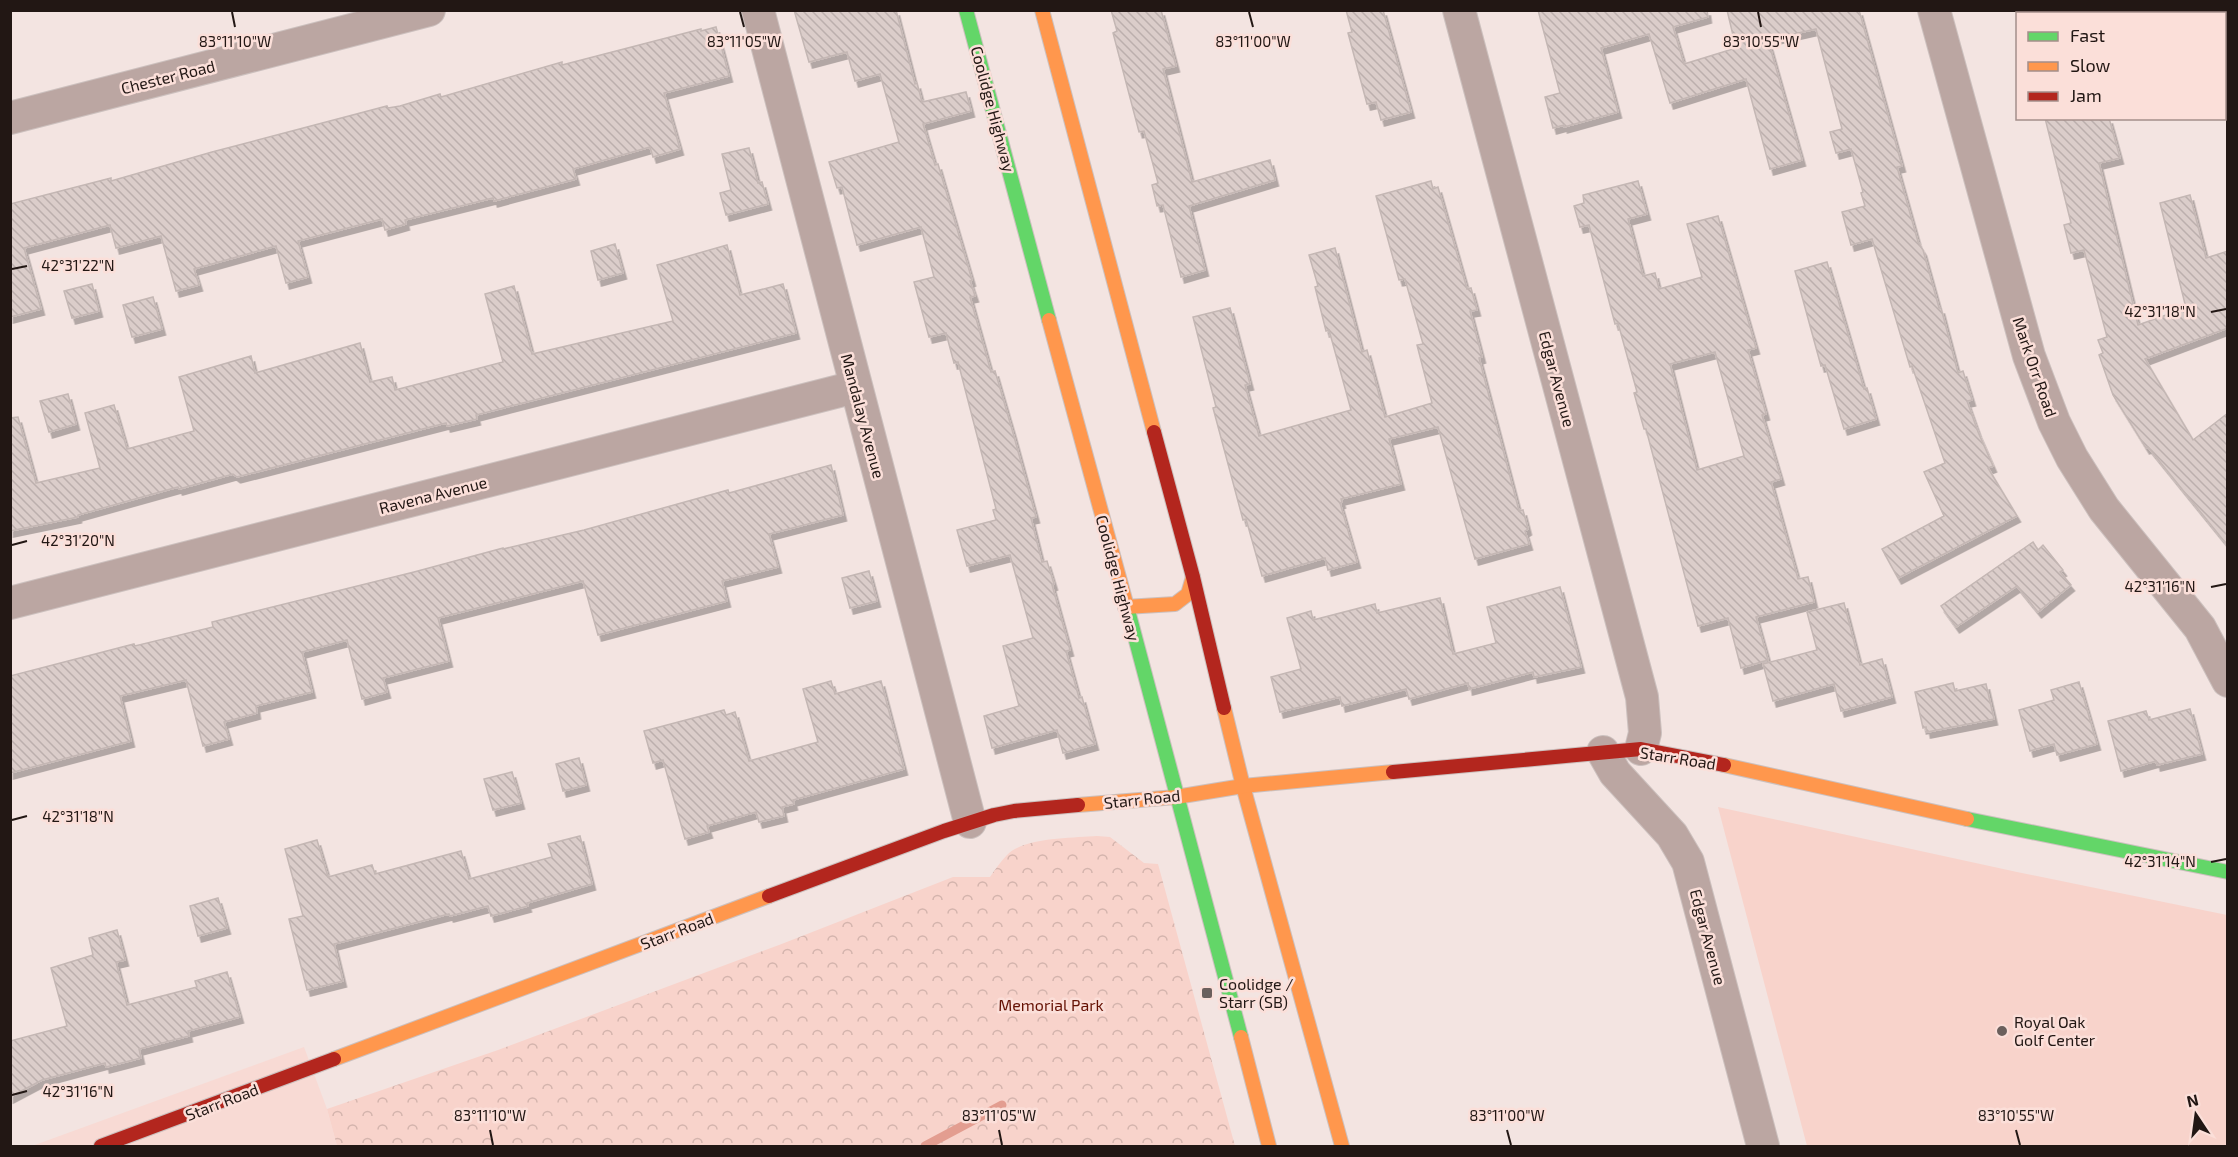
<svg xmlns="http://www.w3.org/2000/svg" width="2238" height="1157" viewBox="0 0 2238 1157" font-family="'Exo 2',sans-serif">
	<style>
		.built { fill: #f8dad4 }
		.park { fill: url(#park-crowns) }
		.garden { fill: #f8d3cb }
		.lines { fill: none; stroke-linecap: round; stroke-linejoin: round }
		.stream { stroke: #e39d90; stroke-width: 9 }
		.building { fill: url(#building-back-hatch); stroke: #c4b7b4; stroke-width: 1.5; fill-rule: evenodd; filter: url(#shadow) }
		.street-casing { stroke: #ccc0be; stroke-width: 34 }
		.fast-casing { stroke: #ccc0be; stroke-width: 16 }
		.slow-casing { stroke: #ccc0be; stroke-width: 16 }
		.jam-casing { stroke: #ccc0be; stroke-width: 16 }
		.street { stroke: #bba6a2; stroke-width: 32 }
		.fast { stroke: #63d668; stroke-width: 14 }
		.slow { stroke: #ff974d; stroke-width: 14 }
		.jam { stroke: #b3261e; stroke-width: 14 }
		.ticks { fill: none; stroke: #221714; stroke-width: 2 }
		.poi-dot { fill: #6b5f5c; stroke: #fbdfd9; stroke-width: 2 }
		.labels { text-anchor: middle; stroke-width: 5; stroke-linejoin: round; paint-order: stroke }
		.street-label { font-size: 16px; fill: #221714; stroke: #fbdfd9 }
		.poi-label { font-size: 16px; fill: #221714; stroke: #fbdfd9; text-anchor: start }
		.park-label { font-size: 16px; fill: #651104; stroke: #fbdfd9 }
		.ticks-label { font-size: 15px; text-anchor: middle; fill: #221714; stroke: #fbdfd9; stroke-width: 5; stroke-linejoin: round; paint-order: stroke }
	</style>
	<defs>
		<pattern id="park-crowns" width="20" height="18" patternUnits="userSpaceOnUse" patternTransform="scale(1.5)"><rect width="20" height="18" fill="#f8d3cb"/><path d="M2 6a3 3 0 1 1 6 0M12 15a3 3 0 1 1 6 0" fill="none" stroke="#d4b4ad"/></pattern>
		<pattern id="building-back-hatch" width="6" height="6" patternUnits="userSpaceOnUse" patternTransform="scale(1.5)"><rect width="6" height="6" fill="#dbcdca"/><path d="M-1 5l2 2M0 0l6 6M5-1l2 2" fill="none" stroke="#bcafad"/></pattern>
		<filter id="shadow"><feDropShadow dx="3.5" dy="6" stdDeviation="0" flood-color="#0004"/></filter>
	</defs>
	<rect width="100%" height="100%" fill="#f3e4e1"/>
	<!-- built -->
	<path class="built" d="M304,1047L327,1109L337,1146H32Z"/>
	<!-- park -->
	<path class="park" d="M1097,836L1110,837L1144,863L1158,864L1235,1146H337L327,1109L498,1050L779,945L953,877H990C995,870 1000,862 1007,855C1025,837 1073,838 1097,836Z"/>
	<!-- garden -->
	<path class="garden" d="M1718,807L2017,872L2227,915V1146H1807Z"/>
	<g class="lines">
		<!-- stream -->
		<path class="stream" d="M925,1146L1002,1105"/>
	</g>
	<!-- building -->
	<g class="building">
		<path d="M794,10H896L915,84L917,83L922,102L966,92L971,111L923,124L935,165L938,164L972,280L970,281L975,296L970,297L991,372L995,371L1013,433L1036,517L1031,518L1042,562L1047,561L1054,584L1052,585L1070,650L1066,651L1079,698L1082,697L1095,744L1063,753L1057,730L992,748L984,716L1019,706L1003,646L1033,638L1010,555L967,566L957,530L996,520L993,510L996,509L958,362L954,363L946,333L929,337L914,282L934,277L921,227L857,245L842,187L837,188L829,162L899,142L880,74L855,81L847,52L809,62Z"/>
		<path d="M1111,10H1161L1176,66L1163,69L1192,182L1270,160L1275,180L1189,206L1205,270L1181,277L1163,205L1157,206L1152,185L1158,183L1144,131L1139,132L1113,33L1117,31Z"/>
		<path d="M1346,10H1383L1411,112L1381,120L1376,102L1367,104L1348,33L1352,32Z"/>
		<path d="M1538,10H1707L1708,17L1673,27L1684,64L1736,48L1727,10H1859L1902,166L1897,167L1918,242L1923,250L1939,308H1941L1958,373L1963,371L1972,400L1967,401L1978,432L1993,466L1988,468L2017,516L1898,578L1882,549L1944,516L1924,472L1945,463L1912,366L1910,367L1872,239L1851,245L1842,212L1865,206L1861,193L1863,192L1851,149L1836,153L1830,132L1842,129L1816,29L1768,40L1802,160L1770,169L1746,79L1670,103L1649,34L1601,48L1618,112L1564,127V125L1553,128L1545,97L1560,93Z"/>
		<path d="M716,27L729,76L664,93L680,149L653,157L650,147L573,169L576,179L494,201L493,198L405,220L406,224L385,230L382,219L298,241L308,277L286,283L276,246L194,269L199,285L176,291L161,236L116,248L110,225L24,248L41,309L10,317V204L111,178V181L212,152L387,106L388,108L400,106L440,94L441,97L562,62V65L701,29V31Z"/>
		<path d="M2045,118H2109L2120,158L2099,163L2138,325L2186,308L2160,203L2190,195L2206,258L2228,251V328L2145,359L2193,440L2228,413V546L2148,447L2146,448L2113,395L2099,355L2103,353L2098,340L2107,337L2084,250L2071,253L2064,225L2071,223Z"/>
		<path d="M749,148L758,183L762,182L768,204L726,215L720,193L731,190L722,154Z"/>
		<path d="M1431,181L1433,189L1438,187L1467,289L1471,288L1477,310L1470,311L1482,357L1479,358L1518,507L1519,511L1523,510L1528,529L1525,531L1529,544L1475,559L1438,427L1389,439L1401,484L1341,499L1342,502L1340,503L1357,562L1328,570L1325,558L1262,576L1246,519L1243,520L1213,408L1216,407L1193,317L1230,308L1250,384L1245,385L1259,436L1351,410L1329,330L1326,331L1315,287L1318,286L1309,255L1335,248L1362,352L1367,350L1385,417L1432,403L1417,345L1423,344L1405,279L1399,280L1376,196Z"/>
		<path d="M1638,181L1647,214L1628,219L1643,276L1655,273L1659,289L1702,277L1687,224L1718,216L1756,348L1748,350L1766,414L1762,415L1781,479L1771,482L1798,579L1808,577L1814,602L1756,617L1768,660L1741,668L1728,618L1698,626L1646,429H1644L1634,393L1637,392L1618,323L1615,324L1589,225L1580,227L1574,206L1584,203L1583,195ZM1715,352L1744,456L1697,470L1670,364Z"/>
		<path d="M615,244L623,273L598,280L591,251Z"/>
		<path d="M727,245L740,295L783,284L796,333L476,415L477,419L447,426L446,423L237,477L233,474L179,489L178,487L78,515V517L10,531V418L18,417L36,483L100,468L85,413L114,405L127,449L194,431L179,377L251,356L255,373L360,343L370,382L392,377L395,390L503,362L485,294L514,286L532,354L673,321L657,265Z"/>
		<path d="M1827,262L1864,389L1867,388L1876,419L1844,429L1825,365L1821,366L1795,271Z"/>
		<path d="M92,284L99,311L72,318L64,291Z"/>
		<path d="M153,297L162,329L132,337L123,305Z"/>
		<path d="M68,394L76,424L49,432L40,401Z"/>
		<path d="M831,465L843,515L769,534L778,567L722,581L727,601L598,635L583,581L438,618L449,661L383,678L387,692L362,699L347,640L302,652L312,692L256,706L257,713L224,722L229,739L203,746L186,680L120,696L131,741L10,773V676L134,644L135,646L213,627L212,622L414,572L503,548V549L584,530L728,490L729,493Z"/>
		<path d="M2033,542L2038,550L2043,545L2063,570L2060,572L2071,585L2038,612L2017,586L1956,627L1941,606Z"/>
		<path d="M869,571L877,601L850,608L842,578Z"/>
		<path d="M1560,587L1581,667L1534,677L1533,672L1469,689L1468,683L1409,699L1406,689L1342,706L1340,697L1280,712L1271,677L1301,669L1287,618L1311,611L1313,620L1375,604L1377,613L1440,598L1453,654L1496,643L1487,607Z"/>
		<path d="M1844,603L1860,665L1882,659L1892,697L1841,711L1834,684L1773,701L1763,664L1817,650L1807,612Z"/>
		<path d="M831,681L835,694L881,681L904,769L793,800L794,804L782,807L784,816L759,822L756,812L707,826L709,832L685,839L663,760L653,763L644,731L724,710L726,715L735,712L749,761L818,742L803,689Z"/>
		<path d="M2079,682L2097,744L2057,755L2054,744L2030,751L2019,710L2054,700L2051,690Z"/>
		<path d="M1953,683L1955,691L1986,684L1994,719L1927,732L1926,727L1923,728L1915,692Z"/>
		<path d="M2190,709L2202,754L2157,765L2156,761L2121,771L2108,721L2146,711L2149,720Z"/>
		<path d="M579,758L586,785L563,791L556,764Z"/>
		<path d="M512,772L521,803L493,810L484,779Z"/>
		<path d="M580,836L592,884L527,903L528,906L491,916L488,906L450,916L449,914L334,944L343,981L307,990L289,919L303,916L285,849L317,840L328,877L372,865L375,874L461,851L469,879L552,857L548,844Z"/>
		<path d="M218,898L227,928L198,936L190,906Z"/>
		<path d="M117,930L125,960L116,962L127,1005L197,987L195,981L227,972L240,1017L188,1031L189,1036L139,1049L141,1058L106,1067L105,1063L42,1080L10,1097V1041L67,1026L51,968L93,955L89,938Z"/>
	</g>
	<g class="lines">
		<!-- street casing -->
		<g class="street-casing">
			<g id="street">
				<path d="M758,10L970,822"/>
				<path d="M1459,10L1642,697L1645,733L1641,749"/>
				<path d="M1934,10L2029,356L2054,422L2072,458L2104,509L2200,628L2228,681"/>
				<path d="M10,118L429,10"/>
				<path d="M10,603L855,387"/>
				<path d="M1603,752L1615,773L1672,835L1688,862L1763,1146"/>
			</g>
		</g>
		<!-- fast casing -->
		<g class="fast-casing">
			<g id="fast">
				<path d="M966,10L1049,320"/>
				<path d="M1126,603L1241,1037"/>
				<path d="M1967,819L2228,872"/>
			</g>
		</g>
		<!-- slow casing -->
		<g class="slow-casing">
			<g id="slow">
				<path d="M1042,10L1154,432"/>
				<path d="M1049,320L1126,603"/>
				<path d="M1125,607L1175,604L1188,594L1193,577"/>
				<path d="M1224,708L1243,786L1342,1146"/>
				<path d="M1724,765L1967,819"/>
				<path d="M1078,805L1176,797L1243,786L1393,772"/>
				<path d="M1241,1037L1269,1146"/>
				<path d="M334,1059L769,896"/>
			</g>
		</g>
		<!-- jam casing -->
		<g class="jam-casing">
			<g id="jam">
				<path d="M1154,432L1193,577L1224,708"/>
				<path d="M1393,772L1641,749L1724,765"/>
				<path d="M769,896L944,831L994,815L1014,811L1078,805"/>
				<path d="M101,1146L334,1059"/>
			</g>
		</g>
		<!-- street -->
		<use href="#street" class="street"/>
		<!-- fast -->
		<use href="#fast" class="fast"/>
		<!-- slow -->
		<use href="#slow" class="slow"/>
		<!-- jam -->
		<use href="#jam" class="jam"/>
	</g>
	<!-- ticks -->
	<path class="ticks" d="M232,12L235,27M740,12L744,27M1249,12L1253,27M1758,12L1761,27M12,269L27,266M2211,312L2226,309M12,545L27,541M2211,587L2226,584M12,820L27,816M2211,862L2226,859M12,1095L27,1091M490,1130L493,1145M999,1130L1002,1145M1507,1130L1511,1145M2016,1130L2020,1145"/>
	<!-- markers -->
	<g class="poi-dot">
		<rect x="1201" y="987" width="12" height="12" rx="3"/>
		<circle cx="2002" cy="1031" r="6"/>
	</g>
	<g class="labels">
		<!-- street labels -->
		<g class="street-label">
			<text transform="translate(168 77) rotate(-14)" y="6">Chester Road</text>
			<text transform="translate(993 109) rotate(75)" y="6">Coolidge Highway</text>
			<text transform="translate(2035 367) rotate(71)" y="6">Mark Orr Road</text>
			<text transform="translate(1557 379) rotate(75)" y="6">Edgar Avenue</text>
			<text transform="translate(863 416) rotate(75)" y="6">Mandalay Avenue</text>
			<text transform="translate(433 495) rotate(-14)" y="6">Ravena Avenue</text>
			<text transform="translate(1118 578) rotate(75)" y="6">Coolidge Highway</text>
			<text transform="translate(1678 758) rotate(9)" y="6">Starr Road</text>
			<text transform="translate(1142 799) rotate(-6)" y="6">Starr Road</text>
			<text transform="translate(677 931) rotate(-21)" y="6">Starr Road</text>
			<text transform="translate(1708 937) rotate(75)" y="6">Edgar Avenue</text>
			<text transform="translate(222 1102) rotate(-21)" y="6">Starr Road</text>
		</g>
		<!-- poi labels -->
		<g class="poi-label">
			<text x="1219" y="990">Coolidge /<tspan x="1219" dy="18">Starr (SB)</tspan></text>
			<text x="2014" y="1028">Royal Oak<tspan x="2014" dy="18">Golf Center</tspan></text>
		</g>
		<!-- park labels -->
		<g class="park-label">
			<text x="1051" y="1011">Memorial Park</text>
		</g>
	</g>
	<g class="ticks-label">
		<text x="235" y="47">83°11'10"W</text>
		<text x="744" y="47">83°11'05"W</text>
		<text x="1253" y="47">83°11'00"W</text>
		<text x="1761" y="47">83°10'55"W</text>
		<text x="78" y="271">42°31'22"N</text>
		<text x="2160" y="317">42°31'18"N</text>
		<text x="78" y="546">42°31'20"N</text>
		<text x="2160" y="592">42°31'16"N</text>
		<text x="78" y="822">42°31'18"N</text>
		<text x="2160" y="867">42°31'14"N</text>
		<text x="78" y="1097">42°31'16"N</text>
		<text x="490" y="1121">83°11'10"W</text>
		<text x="999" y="1121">83°11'05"W</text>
		<text x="1507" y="1121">83°11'00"W</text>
		<text x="2016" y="1121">83°10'55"W</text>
	</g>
	<!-- border -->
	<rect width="2238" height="1157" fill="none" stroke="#221714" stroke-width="24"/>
	<!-- legend -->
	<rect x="2016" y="12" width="210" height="108" fill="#fbdfd9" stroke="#a48f8a" stroke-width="1.5"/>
	<rect x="2028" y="32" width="30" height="9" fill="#63d668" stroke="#a48f8a" stroke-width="1.5"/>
	<text x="2070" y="42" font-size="18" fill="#221714">Fast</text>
	<rect x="2028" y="62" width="30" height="9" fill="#ff974d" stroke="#a48f8a" stroke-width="1.5"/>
	<text x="2070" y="72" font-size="18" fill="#221714">Slow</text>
	<rect x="2028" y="92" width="30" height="9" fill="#b3261e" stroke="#a48f8a" stroke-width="1.5"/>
	<text x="2070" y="102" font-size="18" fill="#221714">Jam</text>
	<!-- north arrow -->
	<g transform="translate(2196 1115) rotate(347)" stroke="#fbdfd9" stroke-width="4.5" paint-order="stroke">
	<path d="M0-4.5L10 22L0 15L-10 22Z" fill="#221714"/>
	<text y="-9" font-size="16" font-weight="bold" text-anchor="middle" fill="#221714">N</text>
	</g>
</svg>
